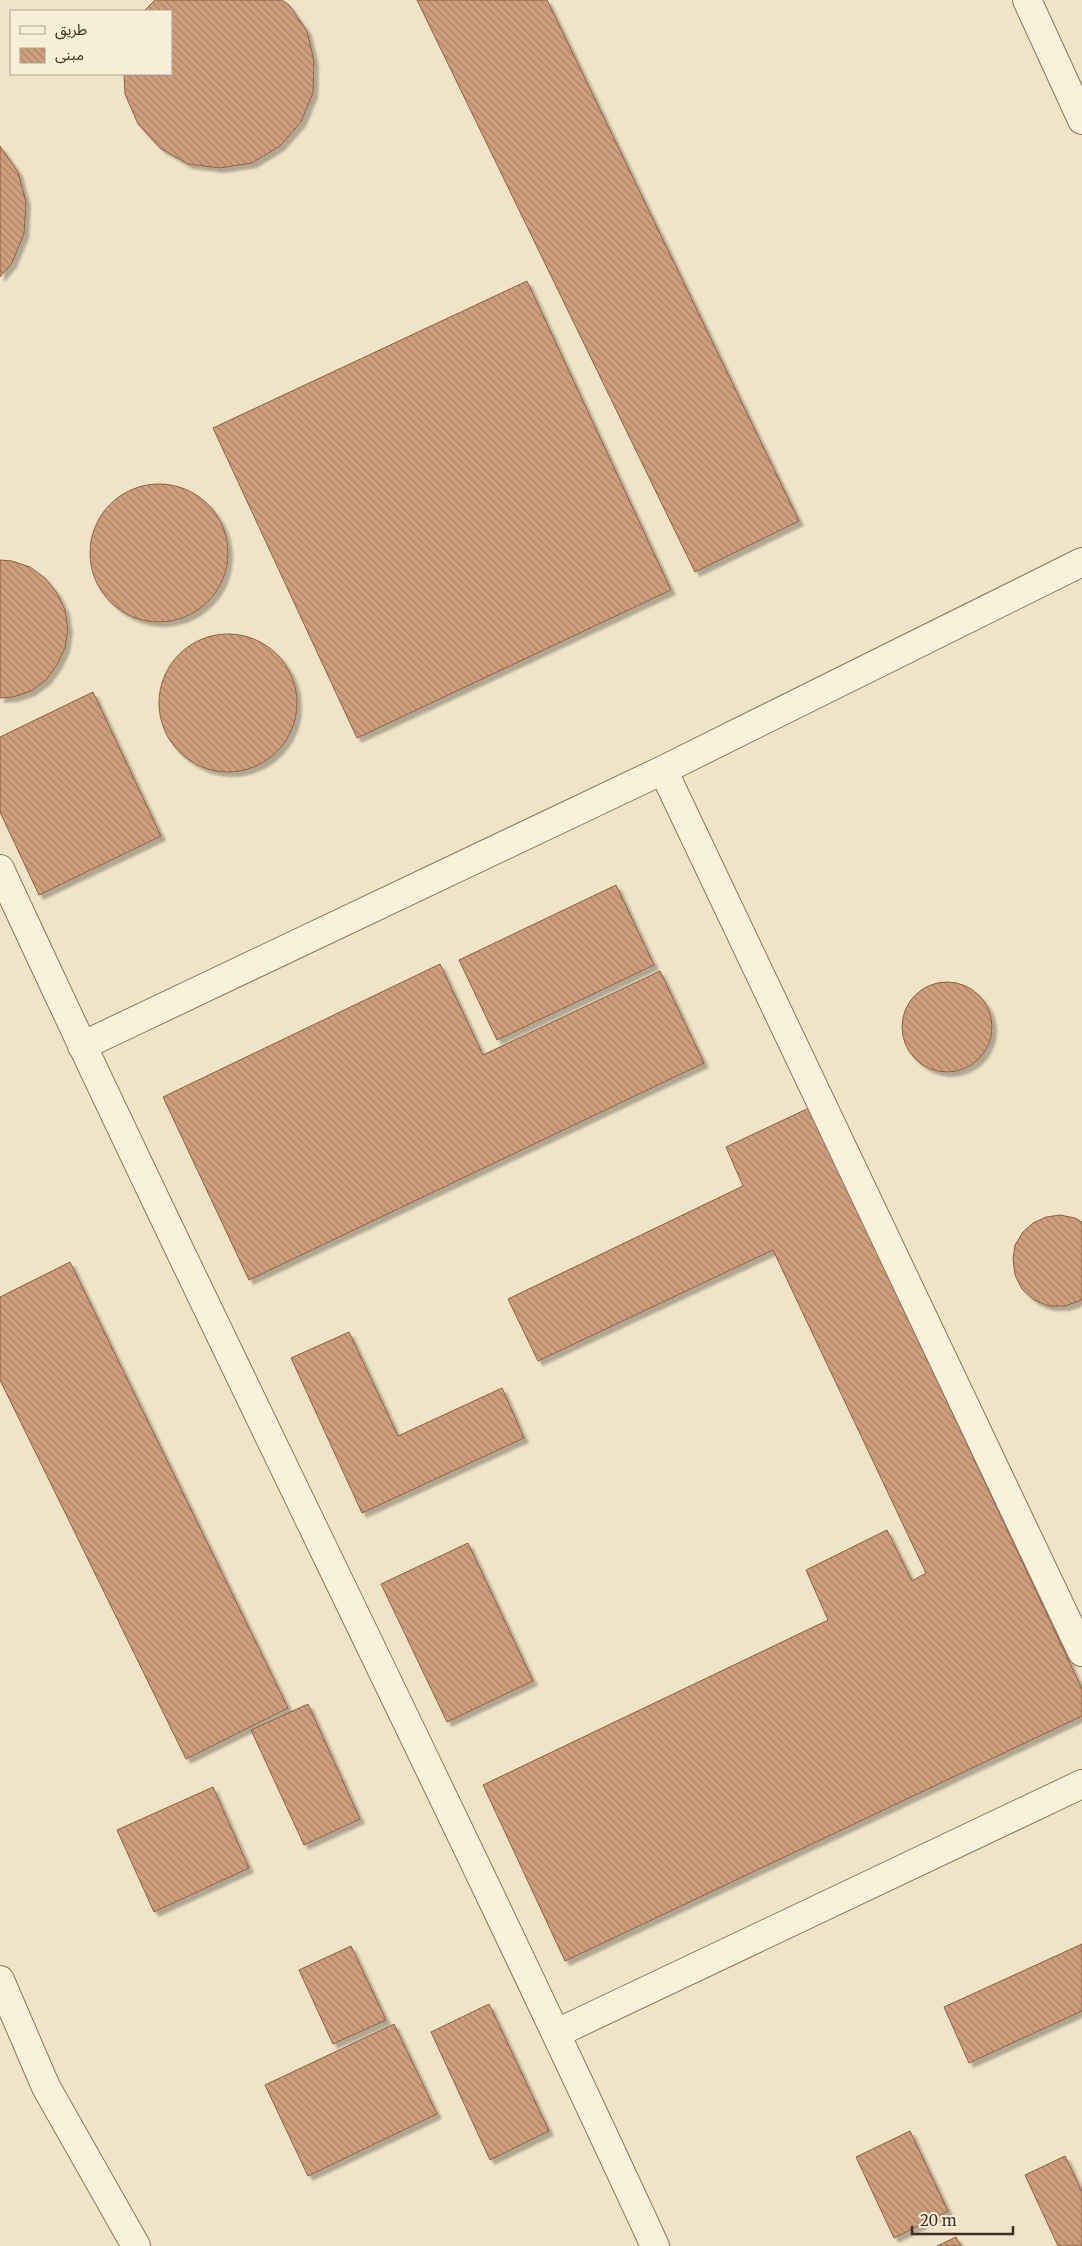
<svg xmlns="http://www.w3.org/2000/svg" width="1082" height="2246" viewBox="0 0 1082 2246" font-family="Merriweather,'Noto Sans Arabic',serif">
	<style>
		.building { fill: url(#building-back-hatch); stroke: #8d5f41; filter: url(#shadow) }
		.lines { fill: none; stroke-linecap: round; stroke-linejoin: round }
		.minor-casing { stroke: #8d765c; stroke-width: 30 }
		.minor { stroke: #faf1dc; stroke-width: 28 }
	</style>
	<defs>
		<pattern id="building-back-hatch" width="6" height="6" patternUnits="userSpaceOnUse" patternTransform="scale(1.25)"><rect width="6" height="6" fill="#cf9f7d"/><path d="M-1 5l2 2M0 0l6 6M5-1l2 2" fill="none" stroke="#a98266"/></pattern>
		<filter id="shadow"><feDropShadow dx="4.5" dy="4.5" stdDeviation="1" flood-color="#0004"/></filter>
	</defs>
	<rect width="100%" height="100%" fill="#f0e4c8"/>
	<!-- building -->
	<g class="building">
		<path d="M155,0H282L289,5L307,31L314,61L313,93L301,122L280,146L252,163L220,168L188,164L160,148L138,124L125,94L124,74H171V11H144Z"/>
		<path d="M417,0H547L799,521L695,572Z"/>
		<path d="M0,146L18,172L26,202L24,234L12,263L0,277Z"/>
		<path d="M527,281L671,590L357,738L213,428Z"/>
		<circle cx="159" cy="553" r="69"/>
		<path d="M0,560L12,561L30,567L45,578L57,593L65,610L68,629L65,648L57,665L46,680L31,691L13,697L0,698Z"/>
		<circle cx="228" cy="703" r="69"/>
		<path d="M93,692L161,836L39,895L0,812V737Z"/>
		<path d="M616,885L654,965L497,1040L459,960Z"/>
		<path d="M440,964L483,1055L660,971L704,1063L249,1280L163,1097Z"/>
		<circle cx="947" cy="1027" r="45"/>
		<path d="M809,1108L1082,1689V1716L565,1961L483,1785L828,1620L806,1570L887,1530L912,1581L926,1573L773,1250L538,1361L508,1299L743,1186L726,1147Z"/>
		<path d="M1060,1215L1075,1218L1082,1222V1300L1065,1306H1049L1034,1300L1022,1289L1015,1275L1013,1259L1015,1245L1023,1232L1033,1223L1046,1217Z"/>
		<path d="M70,1262L288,1708L186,1759L0,1380V1297Z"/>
		<path d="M349,1332L398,1436L502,1388L524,1438L362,1513L291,1358Z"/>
		<path d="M468,1543L533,1681L447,1722L381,1584Z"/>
		<path d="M308,1704L360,1819L304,1845L251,1730Z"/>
		<path d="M213,1787L249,1868L154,1912L117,1830Z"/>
		<path d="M1082,1944V2011L969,2063L944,2007Z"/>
		<path d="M351,1946L386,2020L333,2044L299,1970Z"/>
		<path d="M489,2004L549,2131L490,2160L431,2032Z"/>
		<path d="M394,2024L437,2114L308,2176L265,2085Z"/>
		<path d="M910,2131L948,2211L894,2238L856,2157Z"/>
		<path d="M1065,2156L1082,2192V2246H1058L1025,2175Z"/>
		<path d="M956,2237L961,2246H937Z"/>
	</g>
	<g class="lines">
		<!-- minor casing -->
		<g class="minor-casing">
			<g id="minor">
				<path d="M1027,0L1082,120"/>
				<path d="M663,770L1082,1652"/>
				<path d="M0,869C213,1330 442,1784 655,2246"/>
				<path d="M82,1046L663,770L1082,562"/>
				<path d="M0,1980L46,2087L136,2246"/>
				<path d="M557,2033L1082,1784"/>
			</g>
		</g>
		<!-- minor -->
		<use href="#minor" class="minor"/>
	</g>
	<!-- legend -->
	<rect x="10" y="10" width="162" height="65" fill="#f7eed8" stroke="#ada18e"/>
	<rect x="20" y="26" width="25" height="8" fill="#faf1dc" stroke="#ada18e"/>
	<text x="55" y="35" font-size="15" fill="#3d2e20">طريق</text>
	<rect x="20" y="48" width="25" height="15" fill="url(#building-back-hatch)" stroke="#ada18e"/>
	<text x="55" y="60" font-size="15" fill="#3d2e20">مبنى</text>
	<!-- scale -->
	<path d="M912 2226v8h101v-8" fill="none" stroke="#3d2e20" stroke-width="2.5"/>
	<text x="920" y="2226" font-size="15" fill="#3d2e20" stroke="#f7eed8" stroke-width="4" paint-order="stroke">20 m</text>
</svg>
